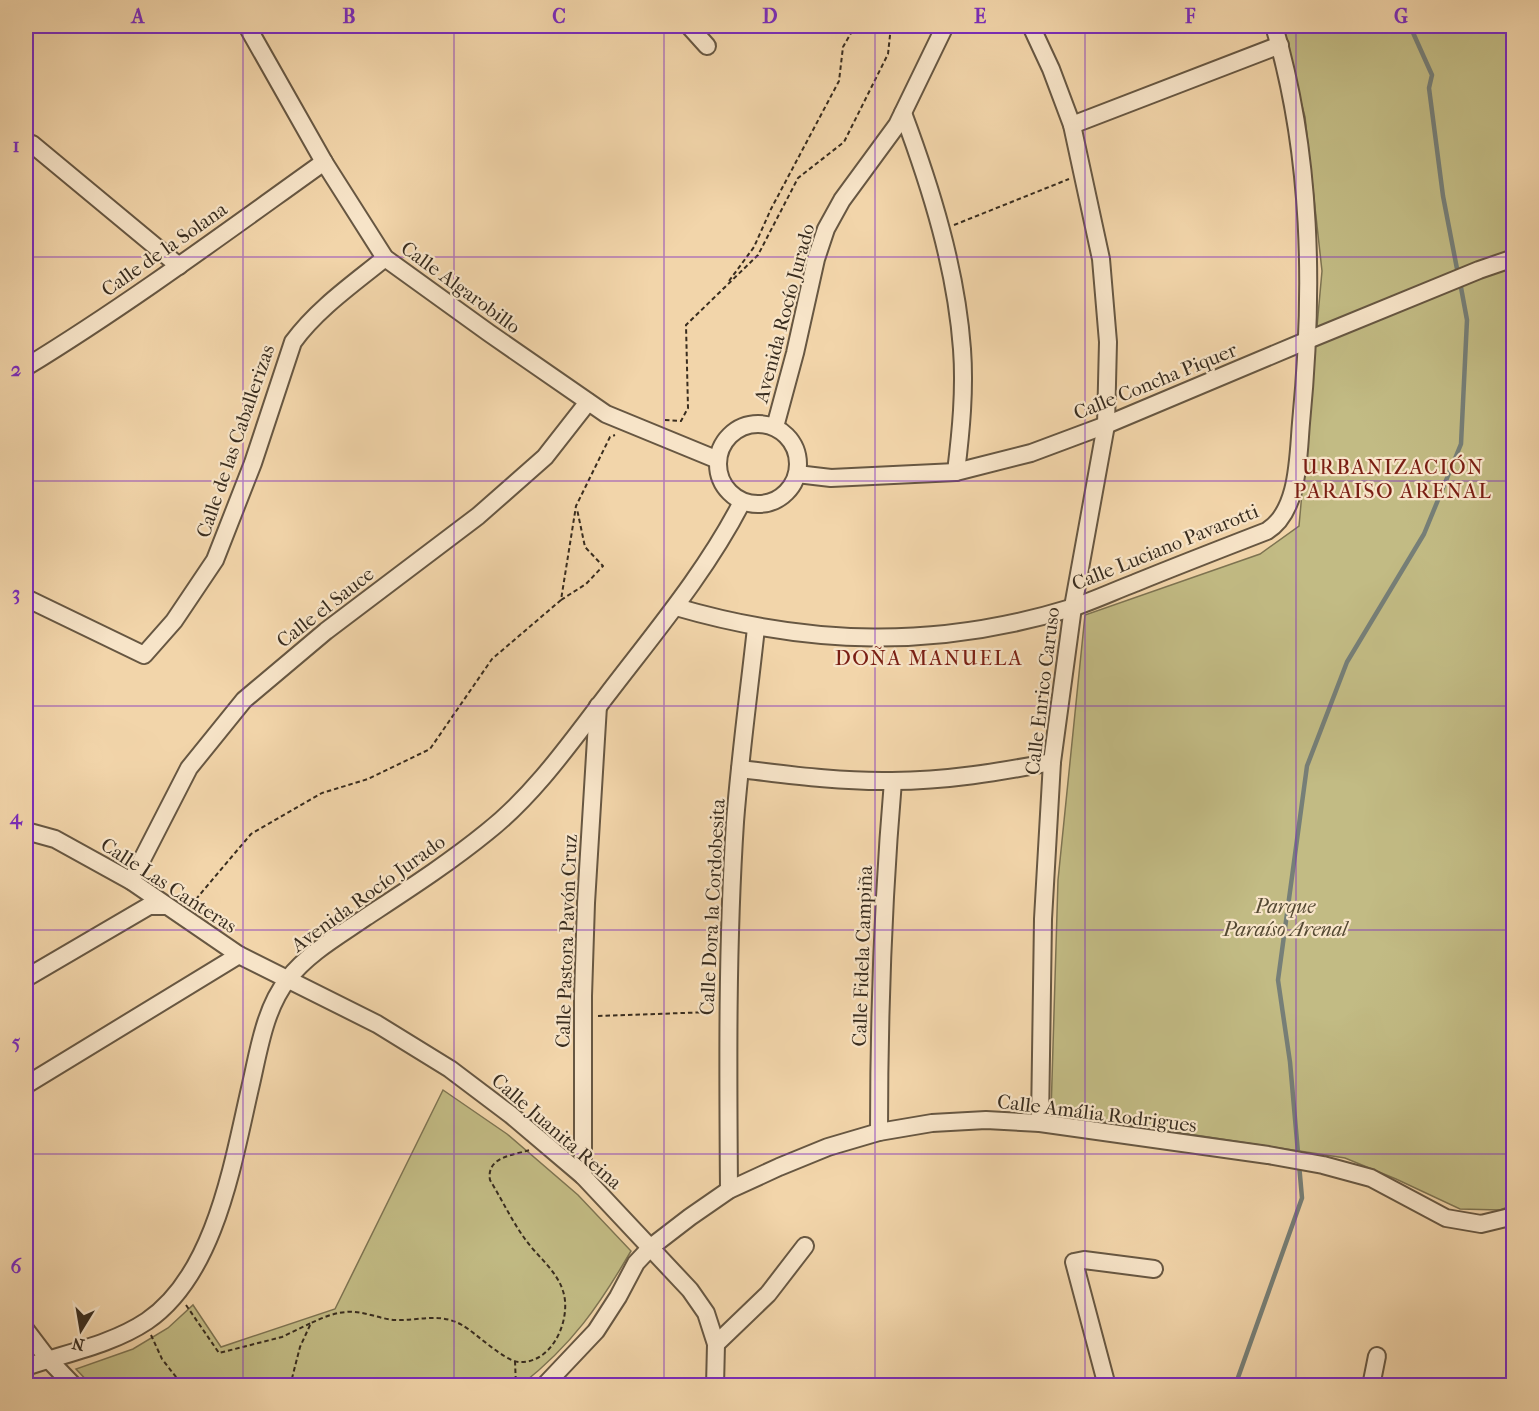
<svg xmlns="http://www.w3.org/2000/svg" width="1539" height="1411" viewBox="0 0 1539 1411" font-family="'IM FELL French Canon',serif">
	<style>
		.green { fill: #c2bb84; stroke: #7e7452; stroke-width: 1.5 }
		.lines { fill: none; stroke-linecap: round; stroke-linejoin: round }
		.stream { stroke: #767f78; stroke-width: 4.5 }
		.minor-casing { stroke: #675742; stroke-width: 20 }
		.path { stroke: #392d1f; stroke-width: 2; stroke-dasharray: 4.5 3; stroke-linecap: butt }
		.minor { stroke: #f7e4c8; stroke-width: 16 }
		.grid { fill: none; stroke: #7b2cbf; stroke-width: 1.5; stroke-opacity: 0.55 }
		.labels { text-anchor: middle; stroke-width: 4.5; stroke-linejoin: round; paint-order: stroke }
		.street-label { font-size: 20px; fill: #392d1f; stroke: #f7e4c8 }
		.park-label { font-size: 20px; font-style: italic; fill: #544933; stroke: #f7e4c8 }
		.neighbourhood-label { font-size: 21px; letter-spacing: 1.5px; fill: #7a1f14; stroke: #f7e4c8 }
		.neatline { fill: none; stroke: #7b2cbf; stroke-width: 2 }
		.grid-label { font-size: 20px; text-anchor: middle; font-weight: bold; fill: #7b2cbf }
	</style>
	<rect width="100%" height="100%" fill="#f2d5aa"/>
	<filter id="stains"><feTurbulence type="fractalNoise" baseFrequency=".00333" numOctaves="4"/><feColorMatrix values="0 0 0 0 .2 0 0 0 0 .09 0 0 0 0 .02 0 0 0 .5 -.17"/></filter>
	<radialGradient id="worn" r=".72"><stop offset=".6" stop-color="#630" stop-opacity="0"/><stop offset="1" stop-color="#630" stop-opacity=".3"/></radialGradient>
	<!-- green -->
	<g class="green">
		<path d="M1281,26H1513V1205L1500,1210L1460,1209L1396,1179L1345,1158L1051,1113L1058,880L1085,615L1260,554L1299,526L1322,271L1305,117Z"/>
		<path d="M443,1090L507,1134L578,1195L631,1251C599,1306 572,1345 521,1385L92,1386L76,1369L133,1349L168,1328L193,1305L221,1347L335,1309Z"/>
	</g>
	<g class="lines">
		<!-- stream -->
		<g class="stream">
			<path d="M1410,26L1432,75L1429,88L1443,196L1458,274"/>
			<path d="M1235,1386L1302,1198L1290,1062L1278,980L1307,766L1347,662L1424,534L1461,444L1467,320L1460,282"/>
		</g>
		<!-- minor casing -->
		<g class="minor-casing">
			<g id="minor">
				<path d="M247,26L324,162L385,258L489,333L606,414L718,460"/>
				<path d="M689,26L707,46"/>
				<path d="M1031,26L1051,69L1072,125L1101,259L1108,342L1106,425L1073,607L1052,762L1043,919L1040,1123"/>
				<path d="M903,113C931,188 956,268 962,349C965,390 961,431 956,472"/>
				<path d="M1072,125L1280,45"/>
				<path d="M26,142L32,144L179,266"/>
				<path d="M26,367C129,304 226,232 324,162"/>
				<circle cx="758" cy="464" r="40"/>
				<path d="M775,427L795,353L816,259L826,229L842,200L897,125L945,26"/>
				<path d="M797,474L831,478L956,472L1031,453L1106,425L1308,340L1479,270L1514,258"/>
				<path d="M26,598L144,655L174,621L215,560L253,463L293,342C317,309 353,284 385,258"/>
				<path d="M676,607C810,646 937,649 1071,608C1093,601 1114,591 1135,583C1179,565 1223,548 1267,531C1299,511 1298,457 1301,423C1314,290 1312,154 1274,26"/>
				<path d="M740,769C790,775 841,782 892,781C946,781 999,772 1052,762"/>
				<path d="M26,831L55,839L131,881L239,955L377,1024L450,1069L511,1115L583,1176L690,1290L706,1313L716,1344L715,1386"/>
				<path d="M131,881L189,768L244,700L326,631L478,516L545,457L588,402"/>
				<path d="M26,978L149,906H166"/>
				<path d="M26,1085L239,955"/>
				<path d="M879,1132C879,1015 883,898 893,781"/>
				<path d="M583,1176V996L586,903L598,706"/>
				<path d="M729,1190C728,1067 727,945 735,822C740,757 749,692 756,628"/>
				<path d="M26,1330L48,1359L74,1386"/>
				<path d="M716,1344L768,1294L805,1246"/>
				<path d="M26,1367C66,1353 111,1345 147,1321C216,1274 233,1161 251,1084C259,1049 265,1008 288,979C308,953 340,935 366,917C407,890 449,863 487,832C534,795 571,742 607,695C655,632 706,572 742,502"/>
				<path d="M544,1386L596,1331L618,1297L636,1263L651,1247L690,1217L729,1190L779,1167L828,1147L879,1132L932,1123L986,1120L1040,1123L1268,1155L1323,1165L1371,1178L1446,1218L1481,1224L1514,1216"/>
				<path d="M1107,1386L1074,1262L1084,1260L1154,1269"/>
				<path d="M1371,1386L1377,1356"/>
			</g>
		</g>
		<!-- path -->
		<g class="path">
			<path d="M954,225L1069,179"/>
			<path d="M729,281L754,247L771,209L839,81L843,47L855,26"/>
			<path d="M665,420L681,421L688,408L686,325L758,255L798,178L844,142L888,54L891,26"/>
			<path d="M561,600L586,584L603,566L585,547L577,509"/>
			<path d="M191,905L251,834L322,793L368,779L430,749L492,659L561,600L576,506L610,437L615,435"/>
			<path d="M598,1016L712,1012"/>
			<path d="M186,1305L219,1353L282,1337L311,1323"/>
			<path d="M151,1335L162,1359L183,1386"/>
			<path d="M515,1361L516,1386"/>
			<path d="M290,1386L300,1347L311,1323C322,1318 333,1313 346,1312C362,1310 379,1319 395,1320C419,1321 439,1312 462,1325C476,1333 504,1361 519,1362C553,1364 572,1318 563,1291C557,1271 537,1256 525,1239C512,1221 502,1200 490,1180C486,1157 513,1155 530,1150"/>
		</g>
		<!-- minor -->
		<use href="#minor" class="minor"/>
	</g>
	<!-- grid -->
	<path class="grid" d="M243,26V1386M454,26V1386M664,26V1386M875,26V1386M1085,26V1386M1296,26V1386M26,257H1514M26,481H1514M26,706H1514M26,930H1514M26,1154H1514"/>
	<g class="labels">
		<!-- street labels -->
		<g class="street-label">
			<text transform="translate(164 249) rotate(-35)" y="7">Calle de la Solana</text>
			<text transform="translate(461 287) rotate(36)" y="7">Calle Algarobillo</text>
			<text transform="translate(784 313) rotate(-75)" y="7">Avenida Rocío Jurado</text>
			<text transform="translate(1155 381) rotate(-22)" y="7">Calle Concha Piquer</text>
			<text transform="translate(235 441) rotate(-71)" y="7">Calle de las Caballerizas</text>
			<text transform="translate(1165 547) rotate(-22)" y="7">Calle Luciano Pavarotti</text>
			<text transform="translate(325 607) rotate(-38)" y="7">Calle el Sauce</text>
			<text transform="translate(1042 691) rotate(-83)" y="7">Calle Enrico Caruso</text>
			<text transform="translate(169 885) rotate(33)" y="7">Calle Las Canteras</text>
			<text transform="translate(368 893) rotate(-36)" y="7">Avenida Rocío Jurado</text>
			<text transform="translate(712 907) rotate(-87)" y="7">Calle Dora la Cordobesita</text>
			<text transform="translate(566 941) rotate(-88)" y="7">Calle Pastora Pavón Cruz</text>
			<text transform="translate(862 956) rotate(-88)" y="7">Calle Fidela Campiña</text>
			<text transform="translate(1097 1113) rotate(7)" y="7">Calle Amália Rodrigues</text>
			<text transform="translate(557 1131) rotate(41)" y="7">Calle Juanita Reina</text>
		</g>
		<!-- park labels -->
		<g class="park-label">
			<text x="1285" y="913">Parque<tspan x="1285" dy="23">Paraíso Arenal</tspan></text>
		</g>
		<!-- neighbourhood labels -->
		<g class="neighbourhood-label">
			<text x="1393" y="474">URBANIZACIÓN<tspan x="1393" dy="24">PARAISO ARENAL</tspan></text>
			<text x="929" y="665">DOÑA MANUELA</text>
		</g>
	</g>
	<!-- margin -->
	<rect width="1539" height="1411" fill="none" stroke="#f2d5aa" stroke-width="66"/>
	<!-- north arrow -->
	<g transform="translate(81 1330) rotate(191)" stroke="#f7e4c8" stroke-width="4.5" paint-order="stroke">
	<path d="M0-4.5L10 22L0 15L-10 22Z" fill="#392d1f"/>
	<text y="-9" font-size="16" font-weight="bold" text-anchor="middle" fill="#392d1f">N</text>
	</g>
	<rect x="33" y="33" width="1473" height="1345" class="neatline"/>
	<g class="grid-label">
		<text x="138" y="23">A</text>
		<text x="349" y="23">B</text>
		<text x="559" y="23">C</text>
		<text x="770" y="23">D</text>
		<text x="980" y="23">E</text>
		<text x="1190" y="23">F</text>
		<text x="1401" y="23">G</text>
		<text x="16" y="152">1</text>
		<text x="16" y="376">2</text>
		<text x="16" y="600">3</text>
		<text x="16" y="824">4</text>
		<text x="16" y="1049">5</text>
		<text x="16" y="1273">6</text>
	</g>
	<rect width="100%" height="100%" filter="url(#stains)"/>
	<rect width="100%" height="100%" fill="url(#worn)"/>
</svg>
